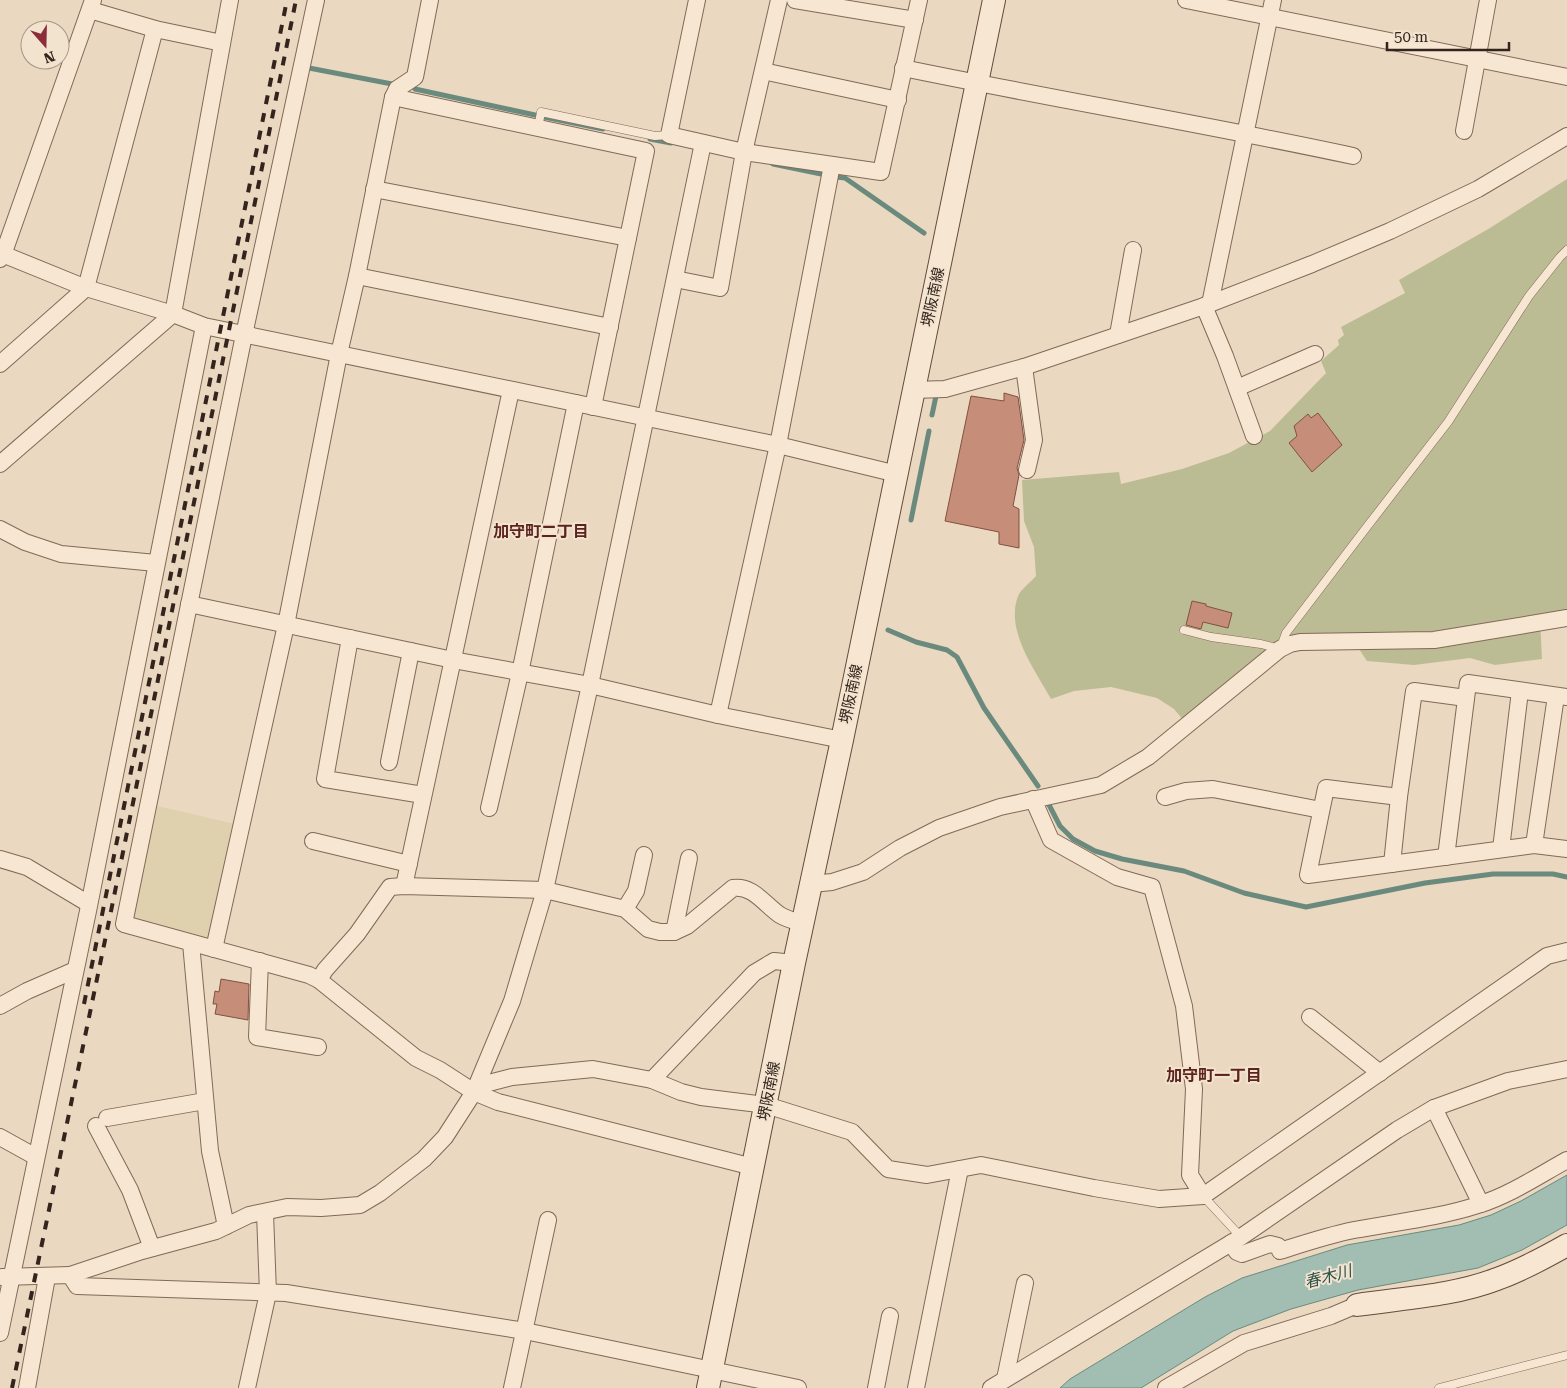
<svg xmlns="http://www.w3.org/2000/svg" width="1567" height="1388" viewBox="0 0 1567 1388" font-family="'Roboto Serif','Noto Sans JP',serif">
	<style>
		.farmland { fill: #dfd1ae }
		.cemetery { fill: #bcbc94 }
		.water { fill: #a2bdb1; stroke: #6b8a7e }
		.lines { fill: none; stroke-linecap: round; stroke-linejoin: round }
		.stream { stroke: #6b8a7e; stroke-width: 5 }
		.building { fill: #c68e78; stroke: #805141 }
		.lane-casing { stroke: #826959; stroke-width: 9 }
		.street-casing { stroke: #826959; stroke-width: 18 }
		.secondary-casing { stroke: #644b3c; stroke-width: 24 }
		.lane { stroke: #f6e6d2; stroke-width: 8 }
		.street { stroke: #f6e6d2; stroke-width: 16 }
		.secondary { stroke: #f6e6d2; stroke-width: 22 }
		.rail { stroke: #33241d; stroke-width: 4; stroke-dasharray: 9 9; stroke-linecap: butt }
		.labels { text-anchor: middle; stroke-width: 4; stroke-linejoin: round; paint-order: stroke }
		.street-label { font-size: 15px; fill: #33241d; stroke: #f2e3cf }
		.neighbourhood-label { font-size: 16px; font-weight: bold; fill: #5c231f; stroke: #f2e3cf }
		.water-label { font-size: 16px; font-style: italic; fill: #2d524a; stroke: #f2e3cf }
	</style>
	<rect width="100%" height="100%" fill="#ead8c0"/>
	<!-- farmland -->
	<path class="farmland" d="M153,805L235,824L210,941L130,921Z"/>
	<!-- cemetery -->
	<path class="cemetery" d="M1567,179V613L1540,619L1542,659L1495,665L1470,658L1414,665L1367,661L1359,649L1292,638L1275,642L1185,722L1174,709L1157,698L1111,687L1074,691L1051,699C1035,670 1005,631 1018,596C1021,589 1031,582 1036,576L1034,547L1024,521L1022,480L1119,472L1121,484L1182,469L1229,453L1270,431L1326,373L1321,361L1339,345L1338,340L1344,335L1341,327L1405,293L1399,280L1490,228Z"/>
	<!-- water -->
	<path class="water" d="M1567,1175V1225L1522,1250L1478,1268L1358,1290L1291,1309L1233,1331L1141,1388H1060L1070,1379L1205,1297L1242,1278L1347,1245L1459,1225L1491,1215L1521,1201Z"/>
	<g class="lines">
		<!-- stream -->
		<g class="stream">
			<path d="M309,68L392,84"/>
			<path d="M415,89L535,115"/>
			<path d="M544,117L603,129"/>
			<path d="M650,139L671,143"/>
			<path d="M773,164L826,175"/>
			<path d="M836,177L845,178L924,233"/>
			<path d="M932,415L936,396"/>
			<path d="M911,520L929,431"/>
			<path d="M888,630L916,642L947,650L957,657L984,708L1038,786"/>
			<path d="M1047,801L1060,826L1073,839L1095,851L1122,859L1184,871L1244,893L1306,907L1425,883L1493,874H1553L1567,877"/>
		</g>
	</g>
	<!-- building -->
	<g class="building">
		<path d="M1004,393L1018,397L1024,440L1017,468L1019,475L1013,506L1019,509V548L999,544V532L945,521L971,396L1004,401Z"/>
		<path d="M1318,413L1342,445L1312,472L1289,443L1297,436L1294,426L1308,414L1311,418Z"/>
		<path d="M1192,601L1206,604V606L1232,613L1228,628L1203,622L1201,629L1186,625Z"/>
		<path d="M221,979L249,984L248,1020L215,1014L217,1004H213L215,991L219,992Z"/>
	</g>
	<g class="lines">
		<!-- lane casing -->
		<g class="lane-casing">
			<g id="lane">
				<path d="M538,128L541,112L655,136L669,135"/>
				<path d="M1184,630L1211,637L1261,644L1280,649L1286,633L1366,528L1448,422L1529,296L1560,257L1567,250"/>
				<path d="M1203,1196L1241,1237"/>
				<path d="M1439,1388L1567,1355"/>
			</g>
		</g>
		<!-- street casing -->
		<g class="street-casing">
			<g id="street">
				<path d="M316,0L244,335L124,924L309,975L319,980L416,1058L440,1070L474,1092L498,1102L753,1167"/>
				<path d="M697,0L669,135L744,152L881,172L919,0"/>
				<path d="M795,0L915,20"/>
				<path d="M1186,0L1567,77"/>
				<path d="M90,10L155,29L222,43"/>
				<path d="M903,68C1053,99 1204,124 1353,156"/>
				<path d="M763,71L898,100"/>
				<path d="M393,97L646,151L593,407"/>
				<path d="M1464,131L1488,0"/>
				<path d="M374,189L628,238"/>
				<path d="M0,253L86,288L173,314L204,326L778,445L897,474"/>
				<path d="M0,259L3,255L93,0"/>
				<path d="M357,276L610,327"/>
				<path d="M675,279L720,288L744,152L779,0"/>
				<path d="M1210,304L1273,0"/>
				<path d="M1204,306L1225,356L1254,436"/>
				<path d="M1118,335L1133,250"/>
				<path d="M0,364L86,288L155,29"/>
				<path d="M1024,367L1034,440L1027,470"/>
				<path d="M1237,388L1315,354"/>
				<path d="M913,390L945,389L1024,367L1204,306L1312,264L1390,231L1478,189L1567,136"/>
				<path d="M0,464L173,314L230,0"/>
				<path d="M0,529L25,542L61,554L156,563"/>
				<path d="M189,604L453,660L590,685L718,715L842,740"/>
				<path d="M350,638L325,779L423,795"/>
				<path d="M718,715L778,445L832,165"/>
				<path d="M389,762L411,651"/>
				<path d="M1165,797L1186,791L1213,789L1321,810"/>
				<path d="M1399,797L1326,788L1308,875L1534,845L1567,849"/>
				<path d="M1033,799L1051,840L1117,877L1152,887L1184,1006L1194,1089L1190,1175L1203,1196"/>
				<path d="M489,808L520,673L576,403"/>
				<path d="M313,841L409,864"/>
				<path d="M1534,845L1556,696"/>
				<path d="M1501,849L1520,691"/>
				<path d="M1446,857L1468,683L1567,697"/>
				<path d="M0,859L27,867L89,904"/>
				<path d="M1392,864L1399,797L1414,691L1466,698"/>
				<path d="M811,884L832,882L863,872L900,848L939,828L1000,807L1101,785L1148,757L1280,649L1290,644L1300,642L1434,640L1567,618"/>
				<path d="M404,886L511,390"/>
				<path d="M625,909L636,891L644,855"/>
				<path d="M674,932L689,858"/>
				<path d="M191,943L210,1151L226,1226"/>
				<path d="M214,949L286,625L339,354L357,276L393,97L397,89L415,77L430,0"/>
				<path d="M260,961L257,1037L318,1047"/>
				<path d="M319,980L325,970L357,934L390,887L404,886L545,890L625,909L648,929L660,932H674L687,926L733,888C753,885 765,905 780,915C787,919 795,921 803,924"/>
				<path d="M0,1006L27,991L75,970"/>
				<path d="M1310,1017L1380,1073"/>
				<path d="M652,1080L754,973L774,961L794,963"/>
				<path d="M477,1086L512,1077L593,1069L652,1080L681,1092L701,1097L766,1105L852,1132L888,1169L927,1175L981,1165L1094,1188L1159,1199L1203,1196L1547,956L1567,951"/>
				<path d="M1434,1108L1481,1204"/>
				<path d="M107,1118L205,1101"/>
				<path d="M96,1126L130,1190L152,1248"/>
				<path d="M0,1137L36,1157"/>
				<path d="M1231,1243L1237,1252L1242,1254L1270,1244L1278,1246L1280,1251C1305,1243 1329,1235 1354,1230C1396,1222 1438,1218 1478,1205C1510,1195 1538,1176 1567,1160"/>
				<path d="M70,1275L142,1251L216,1231L249,1215L287,1207L321,1208L360,1205L380,1193L424,1159L445,1137L474,1092L512,1001L545,890L590,685L703,143"/>
				<path d="M2,1277L70,1275L77,1286L286,1293L525,1331L798,1388"/>
				<path d="M0,1333L88,911L204,326"/>
				<path d="M1005,1379L1025,1283"/>
				<path d="M27,1388L47,1277"/>
				<path d="M247,1388L268,1293L265,1213"/>
				<path d="M512,1388L548,1220"/>
				<path d="M876,1388L890,1316"/>
				<path d="M916,1388L960,1169"/>
				<path d="M991,1388L1241,1237L1397,1130L1434,1108L1508,1081L1567,1069"/>
				<path d="M1166,1388L1244,1343L1331,1316L1357,1305"/>
			</g>
		</g>
		<!-- secondary casing -->
		<g class="secondary-casing">
			<g id="secondary">
				<path d="M1357,1305C1403,1298 1453,1296 1497,1279C1522,1270 1544,1258 1567,1245"/>
				<path d="M708,1388L794,963L842,740L994,0"/>
			</g>
		</g>
		<!-- lane -->
		<use href="#lane" class="lane"/>
		<!-- street -->
		<use href="#street" class="street"/>
		<!-- secondary -->
		<use href="#secondary" class="secondary"/>
		<!-- rail -->
		<g class="rail">
			<path d="M84,1004L287,0"/>
			<path d="M12,1388L109,921L296,0"/>
		</g>
	</g>
	<g class="labels">
		<!-- street labels -->
		<g class="street-label">
			<text transform="translate(933 297) rotate(-78)" y="5">堺阪南線</text>
			<text transform="translate(851 694) rotate(-78)" y="5">堺阪南線</text>
			<text transform="translate(769 1091) rotate(-79)" y="5">堺阪南線</text>
		</g>
		<!-- neighbourhood labels -->
		<g class="neighbourhood-label">
			<text x="541" y="537">加守町二丁目</text>
			<text x="1214" y="1081">加守町一丁目</text>
		</g>
		<!-- water labels -->
		<g class="water-label">
			<text transform="translate(1328 1276) rotate(-15)" y="6">春木川</text>
		</g>
	</g>
	<!-- north arrow -->
	<g transform="translate(45 45) rotate(160)"><circle r="24" fill="#f2e3cf" stroke="#a69788"/>
	<path d="M0-4L9 19L0 12L-9 19Z" fill="#8d2d3b"/>
	<text y="-8" font-size="14" font-weight="bold" text-anchor="middle" fill="#33241d">N</text>
	</g>
	<!-- scale -->
	<path d="M1387 42v8h122v-8" fill="none" stroke="#33241d" stroke-width="2.5"/>
	<text x="1394" y="42" font-size="15" fill="#33241d" stroke="#f2e3cf" stroke-width="4" paint-order="stroke">50 m</text>
</svg>
